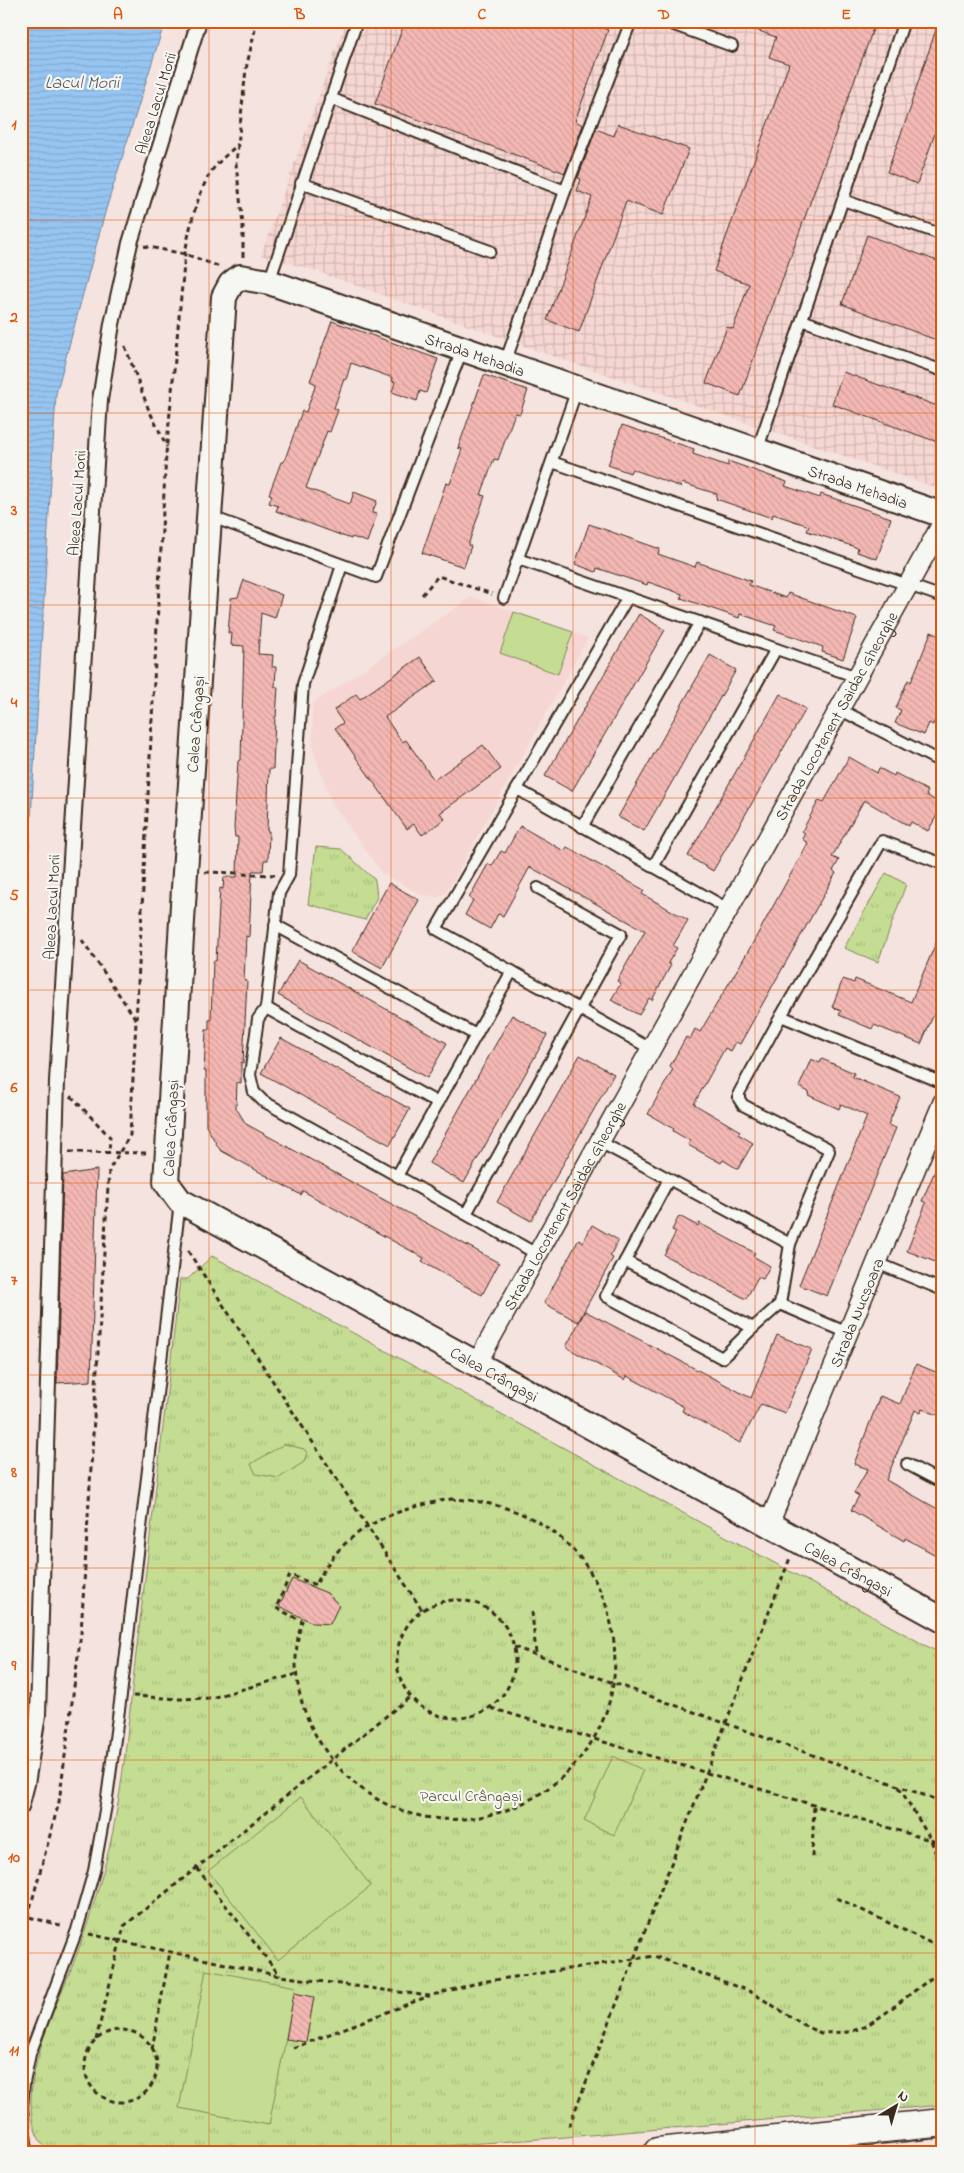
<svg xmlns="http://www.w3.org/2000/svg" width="964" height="2173" viewBox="0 0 964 2173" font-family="'Indie Flower',sans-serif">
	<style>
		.built { fill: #f5d6d2 }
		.industrial { fill: url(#industrial-grid) }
		.grass { fill: url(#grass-tufts); stroke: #808458 }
		.garden { fill: #c4dd93; stroke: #808458 }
		.water { fill: url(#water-rules); stroke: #72879d }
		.building { fill: url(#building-back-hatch); stroke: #3b2a1e }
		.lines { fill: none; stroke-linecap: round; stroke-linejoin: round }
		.service-casing { stroke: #3b2a1e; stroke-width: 14 }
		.pedestrian-casing { stroke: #3b2a1e; stroke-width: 18 }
		.minor-casing { stroke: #3b2a1e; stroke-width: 22 }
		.tertiary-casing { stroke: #3b2a1e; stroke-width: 28 }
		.primary-casing { stroke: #3b2a1e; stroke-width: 31 }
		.path { stroke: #3b2a1e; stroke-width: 3; stroke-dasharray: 5 4; stroke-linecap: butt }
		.service { stroke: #f6f6f2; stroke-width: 10 }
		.pedestrian { stroke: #f6f6f2; stroke-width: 14 }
		.minor { stroke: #f6f6f2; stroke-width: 19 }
		.tertiary { stroke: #f6f6f2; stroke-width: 24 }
		.primary { stroke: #f6f6f2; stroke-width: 28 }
		.tram { stroke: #3b2a1e; stroke-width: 1 }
		.grid { fill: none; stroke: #df570d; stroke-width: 1; stroke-opacity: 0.55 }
		.labels { text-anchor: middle; stroke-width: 4.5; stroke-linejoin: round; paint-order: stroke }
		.street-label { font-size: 16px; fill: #3b2a1e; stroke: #f6f6f2 }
		.park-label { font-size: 16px; fill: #5d573b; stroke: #f6f6f2 }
		.water-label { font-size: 18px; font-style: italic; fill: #56585d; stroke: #f6f6f2 }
		.neatline { fill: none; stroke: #df570d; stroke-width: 2 }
		.grid-label { font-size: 16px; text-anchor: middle; font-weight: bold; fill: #df570d }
	</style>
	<defs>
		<pattern id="industrial-grid" width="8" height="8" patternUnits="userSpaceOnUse" patternTransform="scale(1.25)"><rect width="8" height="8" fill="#f5d6d2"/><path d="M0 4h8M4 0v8" fill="none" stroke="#d3b8b4"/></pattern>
		<pattern id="grass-tufts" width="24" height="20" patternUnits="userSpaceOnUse" patternTransform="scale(1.25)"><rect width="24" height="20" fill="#c4dd93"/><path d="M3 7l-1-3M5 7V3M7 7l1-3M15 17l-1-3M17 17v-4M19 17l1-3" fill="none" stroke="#a9be7e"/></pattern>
		<pattern id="water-rules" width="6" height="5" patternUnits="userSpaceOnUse" patternTransform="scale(1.25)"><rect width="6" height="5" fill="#96c5f1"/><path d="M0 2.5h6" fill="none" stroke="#82a9ce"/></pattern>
		<pattern id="building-back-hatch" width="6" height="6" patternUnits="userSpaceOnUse" patternTransform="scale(1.25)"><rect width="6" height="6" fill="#f4b8b4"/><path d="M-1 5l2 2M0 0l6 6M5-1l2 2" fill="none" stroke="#d29e9a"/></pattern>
	</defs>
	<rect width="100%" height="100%" fill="#f5e3df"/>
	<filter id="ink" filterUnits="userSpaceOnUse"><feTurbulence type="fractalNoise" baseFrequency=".02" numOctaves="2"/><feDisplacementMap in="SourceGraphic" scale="10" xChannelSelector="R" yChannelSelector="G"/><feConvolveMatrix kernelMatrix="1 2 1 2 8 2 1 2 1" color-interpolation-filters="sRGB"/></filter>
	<g filter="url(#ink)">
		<!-- built -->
		<path class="built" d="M472,597L588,638L446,893L439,897L422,895L382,873L332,803L313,750L312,704Z"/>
		<!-- industrial -->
		<path class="industrial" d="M346,21H943V490L544,353L313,270L261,255Z"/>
		<!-- grass -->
		<g class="grass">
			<path d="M316,847L341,849L375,880L377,897L365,920L308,904Z"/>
			<path d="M886,873L906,884L878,962L844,948Z"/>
			<path d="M212,1256L943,1655V2105L566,2137L360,2152H49C4,2108 55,2010 74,1962C83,1938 91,1914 98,1889C122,1814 127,1732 136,1654C151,1529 166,1404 180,1279H188Z"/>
		</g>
		<!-- garden -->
		<g class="garden">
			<path d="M514,612L573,632L558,674L500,653Z"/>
			<path d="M284,1444L304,1449L307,1453L304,1462L279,1478L256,1474L251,1464Z"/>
			<path d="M613,1756L643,1770L614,1835L584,1821Z"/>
			<path d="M301,1797L371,1886L278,1960L208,1871Z"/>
			<path d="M206,1970L296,1987L269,2125L179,2108Z"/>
		</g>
		<!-- water -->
		<path class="water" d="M21,21H165L106,209L56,394L21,988Z"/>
		<!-- building -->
		<g class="building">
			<path d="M405,21H584L608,30L575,121L583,125L565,173L375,104Z"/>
			<path d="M736,21H876L740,396L706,383L727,327L733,329L749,284L714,271L789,64L769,57L776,37L736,23Z"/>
			<path d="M939,21H943V111L917,184L887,172L912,104L911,103Z"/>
			<path d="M618,124L689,149L663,215L626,201L579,332L547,320L592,197L577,191L581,179L578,178L596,129L614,136Z"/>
			<path d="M867,235L943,263V320L936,340L842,304Z"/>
			<path d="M332,321L438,359L426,393L420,391L417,401L392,392L395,382L392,381L393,378L351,363L346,380L344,379L334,408L338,410L330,432L327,431L306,488L350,504L354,492L377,501L372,513L377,514L367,542L352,537L351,539L276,511L278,506L269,503L272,495L269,494L281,462H284L302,411L306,412L316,384L310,381Z"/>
			<path d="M843,372L943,408V444L832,404Z"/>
			<path d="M484,375L528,390L520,414L515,413L498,460L494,459L481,495L485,496L468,545L471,546L464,567L422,553L446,483L450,484L462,449L458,448Z"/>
			<path d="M622,425L694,449L693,454L728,466V461L787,482L785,486L820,498L821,494L891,518L877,559L857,552L858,548L807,531L809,526L773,514L772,518L716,499L717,494L682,483L681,487L632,469L630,473L608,465Z"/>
			<path d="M589,524L660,549L658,554L695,567L697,562L751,581L749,585L786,598L788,593L857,618L843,659L822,652L823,647L774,630L776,626L740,614L739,618L681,598L682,594L648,582L647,585L597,568L596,572L575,564Z"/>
			<path d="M244,580L282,595L275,618L261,613L258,654L273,655L272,667H276L275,687H278L276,717H275L273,769H269L267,831H269L268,860H264L263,871H252L249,937L246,936L244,980L247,981L243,1063L241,1062V1083L237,1082L236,1108L246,1124L499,1263L482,1295L422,1262L424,1258L362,1224L303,1191L301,1195L220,1150L206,1126V1071H204L206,1030H209V1020H211L213,961H216L220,888L223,889L224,877H237L238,837H235L234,828L238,761L241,760L244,646L231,645L232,633H228L231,598L238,597Z"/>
			<path d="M639,614L665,630L572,791L545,776Z"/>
			<path d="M931,632L943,637V700L933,725L929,723L924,735L895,723L901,710L896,708L908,680L911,682Z"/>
			<path d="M710,655L736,670L644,831L618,817Z"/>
			<path d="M420,657L437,681L385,717L402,742L406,740L434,780L483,745L501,769L440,813L445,819L422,835L414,824L407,829L335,728L343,723L334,710L356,694L360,699Z"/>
			<path d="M780,694L806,709L713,871L688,856Z"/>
			<path d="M849,757L877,773L879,768L894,776L895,773L928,791L926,795L943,805L928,831L911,822L909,826L864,800L832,857L839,860L833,871L836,873L754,1019L740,1044L736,1042L731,1051L725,1048L694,1104L740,1131L738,1134L753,1143L738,1169L723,1160L721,1163L688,1145L690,1141L673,1131L674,1129L648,1114L673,1069L670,1066L686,1037L690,1039L695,1029L700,1032L750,948L808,843L802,839L805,833L802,831L819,800L824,802Z"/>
			<path d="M520,826L564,851L567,847L644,890L642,894L688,920L673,946L677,948L668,963L671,965L652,1000L649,998L639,1015L611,1000L621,983L617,981L645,931L530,867L503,916L498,914L490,929L465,915L473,900L469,898L488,864L492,866L501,851L505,853Z"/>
			<path d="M389,883L419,900L382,968L352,951Z"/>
			<path d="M943,926V1006L938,1017L933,1016L921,1044L874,1025L872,1029L839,1015L841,1011L832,1007L843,979L854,983L855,979L911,1002Z"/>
			<path d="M298,960L447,1043L427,1078L278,995Z"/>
			<path d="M512,1015L547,1035L464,1183L429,1163Z"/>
			<path d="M281,1038L410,1109L390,1145L261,1073Z"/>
			<path d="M580,1055L614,1074L531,1221L497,1202Z"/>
			<path d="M811,1059L820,1063L822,1059L854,1073L853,1077L900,1097L888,1125L896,1128L827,1296L799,1285L867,1116L841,1104L839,1109L808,1095L809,1092L799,1087Z"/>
			<path d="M943,1152V1265L907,1251L926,1203L922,1201Z"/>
			<path d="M97,1170L91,1381L57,1383L63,1175Z"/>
			<path d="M679,1216L698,1226L699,1223L755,1253L753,1256L770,1266L763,1279L758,1277L746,1299L664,1255L676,1232L672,1230Z"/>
			<path d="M592,1225L618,1240L610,1256L613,1258L578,1322L544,1303L579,1239L583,1242Z"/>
			<path d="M585,1311L751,1398L777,1335L812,1349L785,1413L761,1404L740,1443L682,1411L684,1407L655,1391L627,1376L625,1380L566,1347Z"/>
			<path d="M916,1364L943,1375V1417L922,1409L921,1413L915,1410L886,1480L943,1512V1559L905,1538L904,1541L851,1510L859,1496L854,1493L868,1469L854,1464L880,1396L900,1404Z"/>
			<path d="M292,1579L327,1593L339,1605L330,1624L313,1623L279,1606Z"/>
			<path d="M294,1993L314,1997L306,2042L286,2039Z"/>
		</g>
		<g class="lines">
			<!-- service casing -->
			<g class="service-casing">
				<g id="service">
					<path d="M663,21L732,46"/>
					<path d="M330,98L565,191"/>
					<path d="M301,183L490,251"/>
					<path d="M843,200L943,235"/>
					<path d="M269,282L357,21"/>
					<path d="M802,320L943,371"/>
					<path d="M505,363L565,191L631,21"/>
					<path d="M757,451L904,21"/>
					<path d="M552,462L943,597"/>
					<path d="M209,516L376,577L462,350"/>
					<path d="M518,559L857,677"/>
					<path d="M342,565L303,684L289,875L279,893L266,1008L258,1019L250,1075L254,1092L263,1101L537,1254"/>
					<path d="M628,597L436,929L651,1049"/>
					<path d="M504,598L577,389"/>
					<path d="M839,709L943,763"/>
					<path d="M517,789L728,909"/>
					<path d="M582,827L700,622"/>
					<path d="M653,867L776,649"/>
					<path d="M275,925L476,1035"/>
					<path d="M266,1008L438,1103"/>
					<path d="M781,1016L943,1083"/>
					<path d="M600,1142L790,1244"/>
					<path d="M397,1176L512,971"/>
					<path d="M669,1179L625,1261L753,1328L780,1304L790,1244L829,1151L827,1148L743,1105L739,1099V1093L781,1016L882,841L943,864"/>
					<path d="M466,1214L621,934L538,888"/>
					<path d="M625,1261L606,1296L722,1358L753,1328"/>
					<path d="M877,1263L943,1290"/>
					<path d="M780,1304L848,1333"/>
					<path d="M907,1464L943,1483"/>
					<path d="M27,2152L22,2108L24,2083L30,2054L77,1930L94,1871L106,1805L121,1695L180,1202"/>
				</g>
			</g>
			<!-- pedestrian casing -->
			<g class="pedestrian-casing">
				<path id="pedestrian" d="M21,1807L27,1784L38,1715L57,1081L100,400L112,324L130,243L199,21"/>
			</g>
			<!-- minor casing -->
			<g class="minor-casing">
				<g id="minor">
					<path id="s1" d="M477,1363L943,522"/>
					<path id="s2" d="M769,1524L943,1102"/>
				</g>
			</g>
			<!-- tertiary casing -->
			<g class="tertiary-casing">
				<g id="tertiary">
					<path id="s3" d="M943,515L269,282L240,277L231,284L224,297L185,872L166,1182L180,1201L943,1620"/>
				</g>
			</g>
			<!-- primary casing -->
			<g class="primary-casing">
				<path id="primary" d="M658,2152L943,2123"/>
			</g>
			<!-- path -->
			<g class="path">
				<path d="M144,246L185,254L220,267"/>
				<path d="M243,257V225L236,164L246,69L257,21"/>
				<path d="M125,346L148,408L167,447"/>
				<path d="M422,595L438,576L492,594"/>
				<path d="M205,872L237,873"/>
				<path d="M243,874L275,875"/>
				<path d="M82,940L135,1018"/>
				<path d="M71,1096L110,1137L109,1153"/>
				<path d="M69,1152L147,1153"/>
				<path d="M188,1251L422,1610"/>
				<path d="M451,1499C502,1501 548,1518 581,1559C600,1584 611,1612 614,1643C629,1792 443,1881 340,1769C303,1728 286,1674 302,1621L276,1608L290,1575L316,1585C342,1528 393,1509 451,1499Z"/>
				<circle cx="456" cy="1659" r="59"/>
				<path d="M532,1612L536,1654"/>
				<path d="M514,1647L943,1802"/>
				<path d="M133,1696L179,1699L211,1698L297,1674"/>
				<path d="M491,1708L943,1844"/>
				<path d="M899,1787L931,1840L943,1874"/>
				<path d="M812,1857L814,1805"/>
				<path d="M197,1868L280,1976"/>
				<path d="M837,1898L943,1949"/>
				<path d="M21,1915L64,1926"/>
				<path d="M21,1933L28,1916L59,1802L81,1633L109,1170L130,1135L166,454L185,254C189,229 198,190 213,169C220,160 230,152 238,144"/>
				<path d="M89,1934L280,1976L429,1996L481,1982L654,1956L751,1992L809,2028L821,2033L850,2032L866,2026L883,2015L943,1969"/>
				<circle cx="121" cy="2066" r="36"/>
				<path d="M96,2040L124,1926L410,1697"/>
				<path d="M293,2048L429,1996"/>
				<path d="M152,2049L170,1952"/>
				<path d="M569,2126L790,1558"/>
			</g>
			<!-- service -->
			<use href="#service" class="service"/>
			<!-- pedestrian -->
			<use href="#pedestrian" class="pedestrian"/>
			<!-- minor -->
			<use href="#minor" class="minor"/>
			<!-- tertiary -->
			<use href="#tertiary" class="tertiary"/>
			<!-- primary -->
			<use href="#primary" class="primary"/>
			<!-- tram -->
			<g class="tram">
				<path d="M785,2152L943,2137"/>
				<path d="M900,2152L943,2148"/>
			</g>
		</g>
	</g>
	<!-- grid -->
	<path class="grid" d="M209,21V2152M391,21V2152M573,21V2152M755,21V2152M21,220H943M21,413H943M21,605H943M21,798H943M21,990H943M21,1183H943M21,1375H943M21,1568H943M21,1760H943M21,1953H943"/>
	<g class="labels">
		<!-- street labels -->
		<g class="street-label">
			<text transform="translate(155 103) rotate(-73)" y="6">Aleea Lacul Morii</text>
			<text transform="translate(475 354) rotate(19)" y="6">Strada Mehadia</text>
			<text transform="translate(858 486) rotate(19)" y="6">Strada Mehadia</text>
			<text transform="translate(76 503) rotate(-86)" y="6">Aleea Lacul Morii</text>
			<text dy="6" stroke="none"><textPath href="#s1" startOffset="740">Strada Locotenent Saidac Gheorghe</textPath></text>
			<text transform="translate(195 724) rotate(-86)" y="6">Calea Crângași</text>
			<text transform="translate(51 907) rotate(-87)" y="6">Aleea Lacul Morii</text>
			<text transform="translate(170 1128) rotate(-87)" y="6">Calea Crângași</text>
			<text dy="6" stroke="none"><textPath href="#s1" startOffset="180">Strada Locotenent Saidac Gheorghe</textPath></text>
			<text dy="6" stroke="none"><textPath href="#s2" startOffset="229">Strada Nucșoara</textPath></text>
			<text dy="6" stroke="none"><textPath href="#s3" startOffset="2038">Calea Crângași</textPath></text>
			<text dy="6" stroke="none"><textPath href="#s3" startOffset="2442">Calea Crângași</textPath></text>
		</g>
		<!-- park labels -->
		<g class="park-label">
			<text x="471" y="1801">Parcul Crângași</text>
		</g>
		<!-- water labels -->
		<g class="water-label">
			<text x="82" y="88">Lacul Morii</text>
		</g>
	</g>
	<!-- margin -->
	<rect width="964" height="2173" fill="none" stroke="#f6f6f2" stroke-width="55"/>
	<!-- north arrow -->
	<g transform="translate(896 2106) rotate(38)" stroke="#f6f6f2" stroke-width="4" paint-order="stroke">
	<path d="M0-4L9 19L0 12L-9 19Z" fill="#3b2a1e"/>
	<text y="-8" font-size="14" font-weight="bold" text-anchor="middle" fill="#3b2a1e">N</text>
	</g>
	<rect x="28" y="28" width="908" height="2118" class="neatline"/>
	<g class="grid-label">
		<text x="118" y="19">A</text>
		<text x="300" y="19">B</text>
		<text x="482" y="19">C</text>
		<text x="664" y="19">D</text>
		<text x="846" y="19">E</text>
		<text x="14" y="129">1</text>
		<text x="14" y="322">2</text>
		<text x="14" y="515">3</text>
		<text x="14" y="707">4</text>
		<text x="14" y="900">5</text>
		<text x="14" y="1092">6</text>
		<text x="14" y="1285">7</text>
		<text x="14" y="1477">8</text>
		<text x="14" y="1670">9</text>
		<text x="14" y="1862">10</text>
		<text x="14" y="2055">11</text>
	</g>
</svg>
